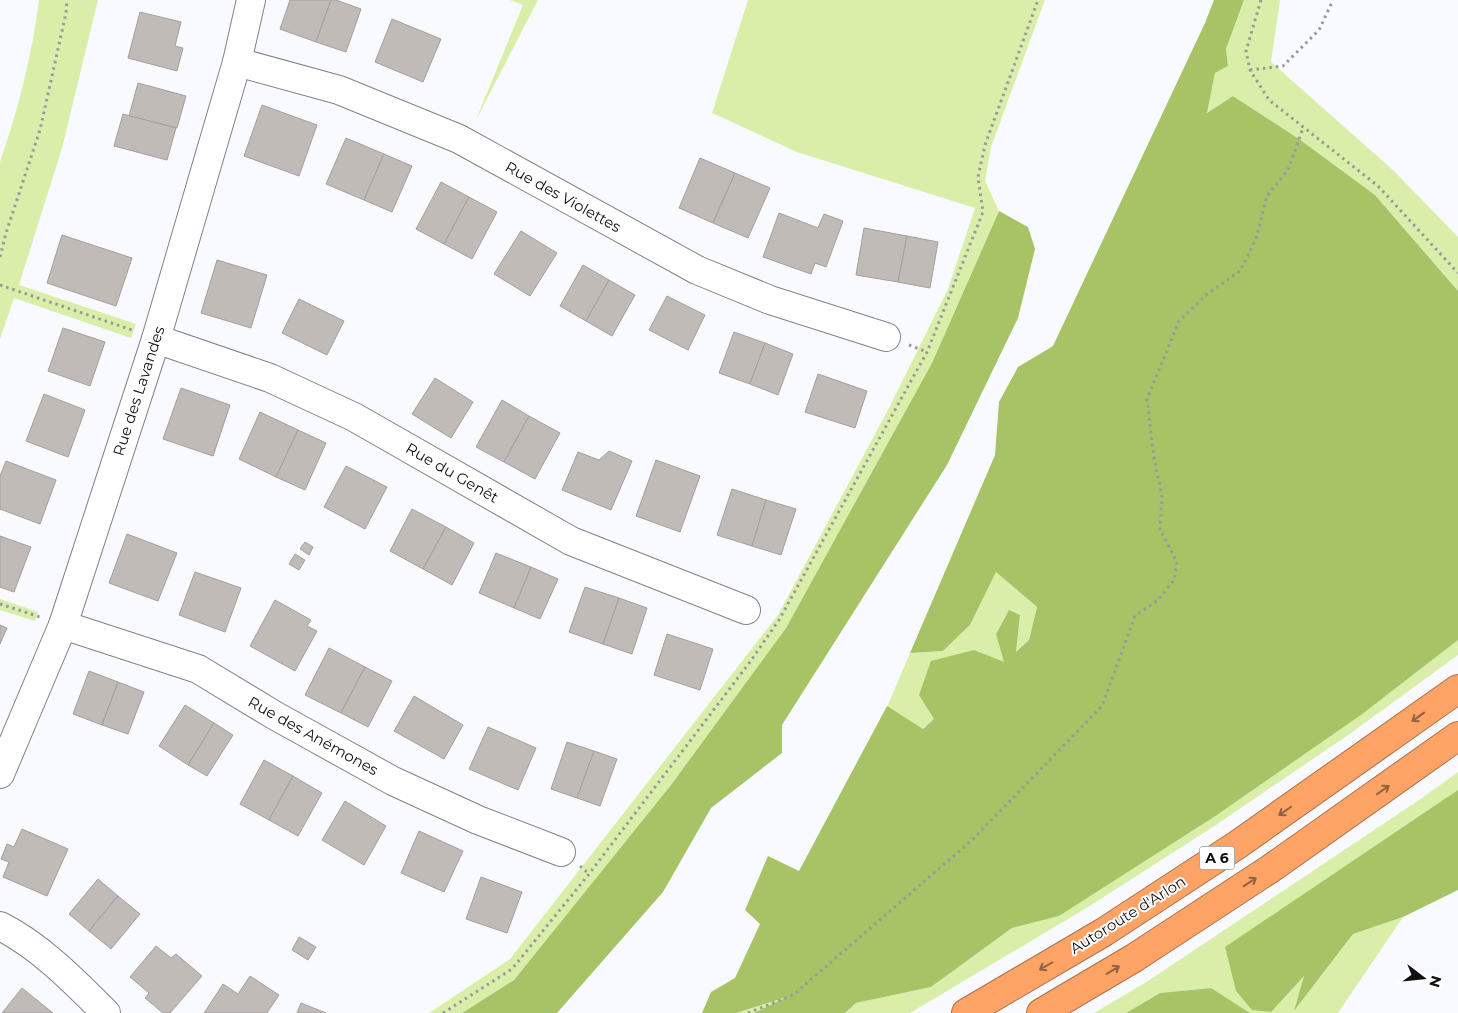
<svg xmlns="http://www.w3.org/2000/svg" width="1458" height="1013" viewBox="0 0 1458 1013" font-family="Montserrat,sans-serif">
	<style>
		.green { fill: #d9efa9 }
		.forest { fill: #a8c365 }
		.building { fill: #c0bbb7; stroke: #a49f9c }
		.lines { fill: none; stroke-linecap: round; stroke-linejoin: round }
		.minor-casing { stroke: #808287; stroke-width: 30 }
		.highway-casing { stroke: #aa7049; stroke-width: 30 }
		.path { stroke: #98999d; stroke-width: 3; stroke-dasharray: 2.5 4; stroke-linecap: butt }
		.minor { stroke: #fff; stroke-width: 28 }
		.highway { stroke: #fda366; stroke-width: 28 }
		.oneway { stroke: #926140 }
		.labels { text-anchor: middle; stroke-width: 4; stroke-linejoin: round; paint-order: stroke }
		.shield { fill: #fff; stroke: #585859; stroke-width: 1 }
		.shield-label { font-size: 14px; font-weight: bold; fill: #101012 }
		.street-label { font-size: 15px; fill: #101012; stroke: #fff }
	</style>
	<rect width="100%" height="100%" fill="#f9faff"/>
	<!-- green -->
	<g class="green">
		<path d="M39,0H98L62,148L19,285L136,324L131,338L14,298L0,339V162C18,110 32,55 39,0Z"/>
		<path d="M510,0H538L475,122L523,5Z"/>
		<path d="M748,0H1045L991,147L985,181L999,211L932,363L786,628L671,785L514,980L462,1013H429L510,959L778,615L889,408L948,289L975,208L797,152L712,113Z"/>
		<path d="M1244,0H1280L1271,62L1394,171L1458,237V291L1375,195L1299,139L1233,96L1207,113L1215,73L1228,66L1226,49Z"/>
		<path d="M996,572L1037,607L1029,640L1016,653L1020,615L1009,610L996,634L1005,663L922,729L887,707L910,653L943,651L970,625Z"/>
		<path d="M0,599L38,612L35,621L0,610Z"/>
		<path d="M1458,640V655L1351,733L1216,825L1088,907L910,1013H845L856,1003L931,987L1012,928L1059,916L1214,817L1361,715Z"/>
		<path d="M1458,772V790L1436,806L1271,1011L1305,975L1295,1010L1353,934L1403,917L1338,1013H1250L1210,988L1160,993L1126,1013H1094L1148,981L1422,798Z"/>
		<path d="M793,995L754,1013H736Z"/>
	</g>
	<!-- forest -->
	<g class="forest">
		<path d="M1214,0H1244L1226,49L1228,66L1215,73L1207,113L1233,96L1299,139L1375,195L1458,291V640L1361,715L1214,817L1059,916L1012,928L931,987L856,1003L845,1013H754L787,997L736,1013H702L711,992L735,978L760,924L745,910L768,856L799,871L887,706L923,729L934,719L919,695L931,661L974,650L1004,662L996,634L1009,610L1020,615L1016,652L1029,640L1037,607L996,572L970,625L943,651L910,653L995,455L999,402L1018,367L1053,346L1205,23Z"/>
		<path d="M999,211L1028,227L1035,249L1018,318L947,465L782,725V753L711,808L663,892L557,1013H462L514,980L671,785L786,628L932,363Z"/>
		<path d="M1458,790V890L1403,917L1353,934L1294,1011L1304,976L1271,1012L1252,1010L1236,991L1225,947Z"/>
		<path d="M1211,988L1250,1013H1126L1160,993Z"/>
	</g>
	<!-- building -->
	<g class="building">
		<path d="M290,0H331L316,42L280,29Z"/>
		<path d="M331,0H336L361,9L346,52L316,42Z"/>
		<path d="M140,12L181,22L175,46L183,48L177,71L128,58Z"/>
		<path d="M392,19L441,39L423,82L375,62Z"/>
		<path d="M138,83L186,96L177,128L129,116Z"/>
		<path d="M262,105L317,125L299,176L244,156Z"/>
		<path d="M123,114L176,128L167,160L114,146Z"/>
		<path d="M346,138L384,154L364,200L326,184Z"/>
		<path d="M384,154L412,166L392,212L364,200Z"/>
		<path d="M700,158L735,173L713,223L679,208Z"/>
		<path d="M735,173L770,188L748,238L713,223Z"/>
		<path d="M441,182L469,197L444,244L416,229Z"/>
		<path d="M469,197L497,212L472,259L444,244Z"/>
		<path d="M779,213L818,228L824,214L843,221L826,267L815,263L811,274L763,257Z"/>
		<path d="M864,228L907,236L898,282L856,275Z"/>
		<path d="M521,231L557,253L530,296L494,274Z"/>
		<path d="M62,235L132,258L116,306L47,283Z"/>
		<path d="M907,236L938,242L930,288L898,282Z"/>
		<path d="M217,260L267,275L251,328L201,313Z"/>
		<path d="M583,265L609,280L586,321L560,306Z"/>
		<path d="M609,280L635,295L612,336L586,321Z"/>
		<path d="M667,296L705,315L688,350L649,330Z"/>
		<path d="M299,299L344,321L327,355L282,333Z"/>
		<path d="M63,328L105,342L90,386L48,371Z"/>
		<path d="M734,332L765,343L750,384L719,373Z"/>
		<path d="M765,343L793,354L778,395L750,384Z"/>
		<path d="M818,374L867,391L855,428L805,412Z"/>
		<path d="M435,378L473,402L451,438L412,414Z"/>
		<path d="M181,388L230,405L213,456L163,439Z"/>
		<path d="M44,394L85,410L68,457L26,441Z"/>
		<path d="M502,400L529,416L504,462L476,447Z"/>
		<path d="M260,412L298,430L276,477L239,459Z"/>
		<path d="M529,416L560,433L535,479L504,462Z"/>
		<path d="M298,430L326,443L305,490L276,477Z"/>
		<path d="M609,451L632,461L611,510L562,490L578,452L599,460Z"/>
		<path d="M656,460L700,476L680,532L636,516Z"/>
		<path d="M6,461L56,480L40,524L0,509V476Z"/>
		<path d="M346,466L387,487L365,529L324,507Z"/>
		<path d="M732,489L766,500L752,546L717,535Z"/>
		<path d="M766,500L796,509L781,555L752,546Z"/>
		<path d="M412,509L446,527L423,569L390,551Z"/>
		<path d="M446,527L474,543L452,585L423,569Z"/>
		<path d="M127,534L177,553L158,601L109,583Z"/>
		<path d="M0,536L31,547L14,592L0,587Z"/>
		<path d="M305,542L313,547L309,555L300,549Z"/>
		<path d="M496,553L531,567L514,608L479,593Z"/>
		<path d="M295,554L305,560L299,570L289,564Z"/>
		<path d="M531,567L558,579L540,619L514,608Z"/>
		<path d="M195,572L241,588L225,632L179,615Z"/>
		<path d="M585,587L619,598L603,644L569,632Z"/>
		<path d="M619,598L647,608L632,654L603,644Z"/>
		<path d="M275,600L311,620L307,626L317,631L295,671L250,646Z"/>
		<path d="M0,625L7,628L0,644Z"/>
		<path d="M667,634L713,649L700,690L654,675Z"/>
		<path d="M329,648L365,667L341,713L305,695Z"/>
		<path d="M365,667L392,681L368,727L341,713Z"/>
		<path d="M89,671L118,682L102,725L73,714Z"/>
		<path d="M118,682L144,692L128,734L102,725Z"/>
		<path d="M414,696L463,725L444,759L394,731Z"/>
		<path d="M185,705L214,723L188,765L159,746Z"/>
		<path d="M214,723L233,735L207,776L188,765Z"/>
		<path d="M488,727L536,748L518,790L469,769Z"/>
		<path d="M567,742L594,751L577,798L551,789Z"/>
		<path d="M594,751L617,759L600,806L577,798Z"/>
		<path d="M264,760L293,776L269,820L240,804Z"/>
		<path d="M293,776L322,793L298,836L269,820Z"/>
		<path d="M345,801L386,826L364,865L322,840Z"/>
		<path d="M22,829L68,849L47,896L3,877L9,862L1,859L7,844L14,847Z"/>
		<path d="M419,831L463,851L444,892L401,873Z"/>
		<path d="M481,877L522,892L507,933L466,919Z"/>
		<path d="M98,879L118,896L89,931L69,914Z"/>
		<path d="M118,896L140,914L111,949L89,931Z"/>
		<path d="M299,937L316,947L308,960L292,950Z"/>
		<path d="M156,946L171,958L176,954L202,976L170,1013H163L145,998L149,993L130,977Z"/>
		<path d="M250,976L279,995L267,1013H204L223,984L238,994Z"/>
		<path d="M22,988L53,1013H2Z"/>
		<path d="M301,1003L326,1013H297Z"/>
	</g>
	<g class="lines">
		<!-- minor casing -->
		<g class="minor-casing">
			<g id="minor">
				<path d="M237,62L339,90L459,139L697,270L770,300L886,337"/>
				<path d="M156,339L270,378L354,417L571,541L746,610"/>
				<path d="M63,625L198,669L274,715L393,781L478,820L561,852"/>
				<path d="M0,774L63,625L156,339L237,62L251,0"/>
				<path d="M0,926C40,946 75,982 106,1013"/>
			</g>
		</g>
		<!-- highway casing -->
		<g class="highway-casing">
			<g id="highway">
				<path d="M966,1013L1104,932L1237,845L1458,689"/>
				<path d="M1041,1013L1134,958L1270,869L1458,736"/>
			</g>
		</g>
		<!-- path -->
		<g class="path">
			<path d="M1261,0L1246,51L1250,70L1269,100L1378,186L1458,273"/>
			<path d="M1250,70L1283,66L1319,30L1333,0"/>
			<path d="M0,257L6,233L40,130L66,13L67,0"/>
			<path d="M0,285L132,330"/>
			<path d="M909,345L927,352"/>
			<path d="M0,604L40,617"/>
			<path d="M580,866L589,874"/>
			<path d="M443,1013L512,969L589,874L750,662L779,620L927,352L983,212L978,177L985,145L1038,0"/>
			<path d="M748,1013L793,995L971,841L1102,706L1135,616L1158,600L1174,580L1177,562L1160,529L1162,496L1154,458L1147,399L1179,321L1206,295L1240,271L1256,239L1267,196L1288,170L1303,128"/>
		</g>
		<!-- minor -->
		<use href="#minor" class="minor"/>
		<!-- highway -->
		<use href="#highway" class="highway"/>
	</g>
	<!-- one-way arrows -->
	<defs><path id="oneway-shaft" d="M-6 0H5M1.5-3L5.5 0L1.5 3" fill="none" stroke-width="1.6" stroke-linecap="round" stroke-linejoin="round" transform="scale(1.25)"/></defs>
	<g class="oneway">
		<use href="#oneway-shaft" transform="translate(1418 717) rotate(144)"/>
		<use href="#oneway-shaft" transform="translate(1383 790) rotate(-35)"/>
		<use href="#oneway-shaft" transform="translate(1285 811) rotate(145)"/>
		<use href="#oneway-shaft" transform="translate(1250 882) rotate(-33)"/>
		<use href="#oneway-shaft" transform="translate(1046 966) rotate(150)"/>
		<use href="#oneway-shaft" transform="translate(1113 970) rotate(-31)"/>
	</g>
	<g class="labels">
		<!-- shield labels -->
		<rect class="shield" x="1199.5" y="846.5" width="35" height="23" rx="4"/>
		<g class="shield-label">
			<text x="1217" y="863">A 6</text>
		</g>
		<!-- street labels -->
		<g class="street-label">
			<text transform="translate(563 197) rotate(29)" y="5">Rue des Violettes</text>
			<text transform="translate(139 391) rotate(-72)" y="5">Rue des Lavandes</text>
			<text transform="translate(452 473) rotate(30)" y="5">Rue du Genêt</text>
			<text transform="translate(313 736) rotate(29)" y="5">Rue des Anémones</text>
			<text transform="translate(1128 915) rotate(-32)" y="5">Autoroute d'Arlon</text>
		</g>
	</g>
	<!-- north arrow -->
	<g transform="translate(1423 978) rotate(106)" stroke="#ffffff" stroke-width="4" paint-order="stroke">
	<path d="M0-4L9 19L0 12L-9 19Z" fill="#101012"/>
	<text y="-8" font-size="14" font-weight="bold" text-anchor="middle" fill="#101012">N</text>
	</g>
</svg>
